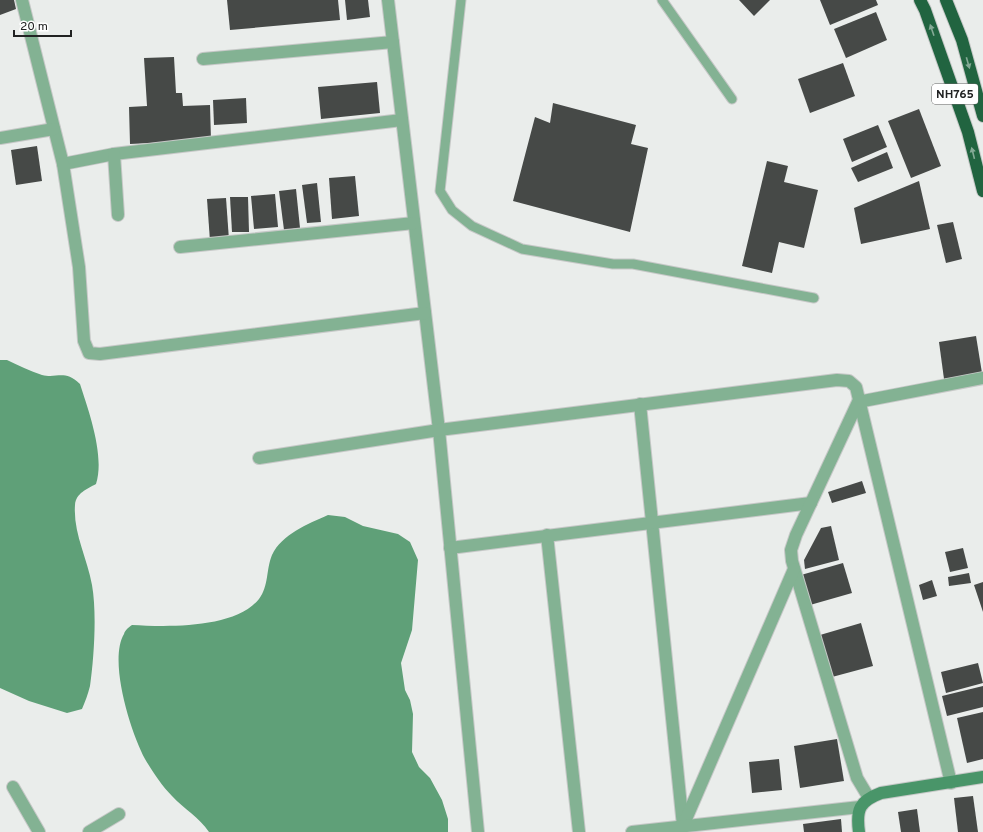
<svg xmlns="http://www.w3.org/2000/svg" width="983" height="832" viewBox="0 0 983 832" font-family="Overpass,sans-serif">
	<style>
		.water { fill: #5fa078 }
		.building { fill: #464947 }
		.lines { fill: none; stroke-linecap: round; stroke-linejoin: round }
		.lane-casing { stroke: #c6c8c7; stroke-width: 11 }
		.street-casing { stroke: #c6c8c7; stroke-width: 14 }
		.secondary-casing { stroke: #c6c8c7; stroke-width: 14 }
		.highway-casing { stroke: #c6c8c7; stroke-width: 14 }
		.lane { stroke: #83b293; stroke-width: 9 }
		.street { stroke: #83b293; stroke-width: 12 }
		.secondary { stroke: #499569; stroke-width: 12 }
		.highway { stroke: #216440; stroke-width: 12 }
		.oneway { fill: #85aa96 }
		.labels { text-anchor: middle; stroke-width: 4; stroke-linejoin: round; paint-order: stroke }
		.shield { fill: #fff; stroke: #646464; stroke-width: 1 }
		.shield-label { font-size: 12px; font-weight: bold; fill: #212222 }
	</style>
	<rect width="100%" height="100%" fill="#eaedeb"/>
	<!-- water -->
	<g class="water">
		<path d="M0,360H7C18,365 30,371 42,375C57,379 64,369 80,384C89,412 105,456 96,484C87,489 76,493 75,505C73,533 87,557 92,585C97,613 94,658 90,686C88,694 85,702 82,709L67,713L29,701L0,688Z"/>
		<path d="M328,515L345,517L363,526L398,534L410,542L418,560L412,630L401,663L405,690L410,700L413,714L412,752L419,767L430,778L442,800L448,819V832H209C199,817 184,809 172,796C162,786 152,771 145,759C131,733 108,661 124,634C125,630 129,627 132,625C167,627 235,629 259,599C269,586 266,569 272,555C282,534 308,524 328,515Z"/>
	</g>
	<!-- building -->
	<g class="building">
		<path d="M0,0H14L16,9L0,15Z"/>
		<path d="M227,0H338L340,20L230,30Z"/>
		<path d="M345,0H368L370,17L347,20Z"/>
		<path d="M739,0H770L754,16Z"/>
		<path d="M820,0H876L878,5L830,25Z"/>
		<path d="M876,12L887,40L846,58L834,29Z"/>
		<path d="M174,57L176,93H182L183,106L210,105L211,140L130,144L129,107L147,106L144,58Z"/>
		<path d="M843,63L855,96L810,113L798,79Z"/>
		<path d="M377,82L380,113L321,119L318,87Z"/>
		<path d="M246,98L247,123L214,125L213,100Z"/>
		<path d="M553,103L636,125L631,144L648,148L630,232L513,201L535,117L550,123Z"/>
		<path d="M919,109L941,166L911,178L888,121Z"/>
		<path d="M878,125L887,147L852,162L843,139Z"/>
		<path d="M37,146L42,181L16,185L11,150Z"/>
		<path d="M887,152L893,168L858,182L851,168Z"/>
		<path d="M767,161L788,166L784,182L818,190L804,248L779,242L772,273L742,266Z"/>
		<path d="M355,176L359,216L332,219L329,178Z"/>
		<path d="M919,181L930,229L861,244L854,208Z"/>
		<path d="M317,183L321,222L307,223L302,185Z"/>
		<path d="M296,189L300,228L284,230L279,191Z"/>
		<path d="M275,194L278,227L254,229L251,196Z"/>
		<path d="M230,197H248L249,232H232Z"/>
		<path d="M226,198L229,240L210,241L207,199Z"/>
		<path d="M953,222L962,259L946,263L937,225Z"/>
		<path d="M976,336L982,373L944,379L939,342Z"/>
		<path d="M862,481L866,493L832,503L828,492Z"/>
		<path d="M831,526L839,560L805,569L804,560L821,528Z"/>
		<path d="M963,548L968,568L950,572L945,552Z"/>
		<path d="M843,563L852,593L810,605L801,575Z"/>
		<path d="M969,573L971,583L949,586L948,577Z"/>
		<path d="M932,580L937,596L923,600L919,585Z"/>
		<path d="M983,582V612L974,585Z"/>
		<path d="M861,623L873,666L832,677L820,635Z"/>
		<path d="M978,663L983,683L946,693L941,672Z"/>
		<path d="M983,686V707L947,716L942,696Z"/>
		<path d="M983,712V759L967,763L957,718Z"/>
		<path d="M837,739L844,781L800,788L794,746Z"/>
		<path d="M779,759L782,790L752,793L749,762Z"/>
		<path d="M973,796L978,832H958L954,798Z"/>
		<path d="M917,809L920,832H901L898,812Z"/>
		<path d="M841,819L842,832H804L803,824Z"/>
	</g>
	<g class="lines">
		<!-- lane casing -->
		<g class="lane-casing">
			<g id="lane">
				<path d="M461,0L440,191L452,210L472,226L522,249L613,264H633L814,298"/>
				<path d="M662,0L732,99"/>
			</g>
		</g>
		<!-- street casing -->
		<g class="street-casing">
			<g id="street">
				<path d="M22,0L63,164L114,154L402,120"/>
				<path d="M388,0L439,430L478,832"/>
				<path d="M203,59L393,42"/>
				<path d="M0,138L54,129"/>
				<path d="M114,154L118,215"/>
				<path d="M63,164L79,267L84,341L89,353L100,354L425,313"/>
				<path d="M180,247L414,223"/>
				<path d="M640,404L683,826"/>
				<path d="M259,458L439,430L837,380L849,381L856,387L951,783"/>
				<path d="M547,535L579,832"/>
				<path d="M450,548L811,503"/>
				<path d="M13,787L39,832"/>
				<path d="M869,798L857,778L792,561L791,550L796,535L858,402L983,378"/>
				<path d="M683,826L794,569"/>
				<path d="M89,832L119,814"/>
				<path d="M632,832L860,807"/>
			</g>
		</g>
		<!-- secondary casing -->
		<g class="secondary-casing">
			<path id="secondary" d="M859,832C856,810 859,801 881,793L983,777"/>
		</g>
		<!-- highway casing -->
		<g class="highway-casing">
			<g id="highway">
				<path d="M920,0L925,10L968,132L983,191"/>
				<path d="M946,0L962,40L983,116"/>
			</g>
		</g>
		<!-- lane -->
		<use href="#lane" class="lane"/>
		<!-- street -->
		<use href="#street" class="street"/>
		<!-- secondary -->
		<use href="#secondary" class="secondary"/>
		<!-- highway -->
		<use href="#highway" class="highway"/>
	</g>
	<!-- one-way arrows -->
	<defs><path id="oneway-solid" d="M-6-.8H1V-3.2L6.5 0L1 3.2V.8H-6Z"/></defs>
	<g class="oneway">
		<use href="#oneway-solid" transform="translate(932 30) rotate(-109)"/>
		<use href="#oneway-solid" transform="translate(968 63) rotate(74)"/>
		<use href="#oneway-solid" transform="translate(973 153) rotate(-104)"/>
	</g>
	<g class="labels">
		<!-- shield labels -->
		<rect class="shield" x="932" y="84" width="46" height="20" rx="3"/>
		<g class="shield-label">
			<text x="955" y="98">NH765</text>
		</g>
	</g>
	<!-- scale -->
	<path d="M14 30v6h57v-6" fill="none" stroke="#212222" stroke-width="2"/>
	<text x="20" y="30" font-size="12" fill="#212222" stroke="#ffffff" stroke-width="3" paint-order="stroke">20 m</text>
</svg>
